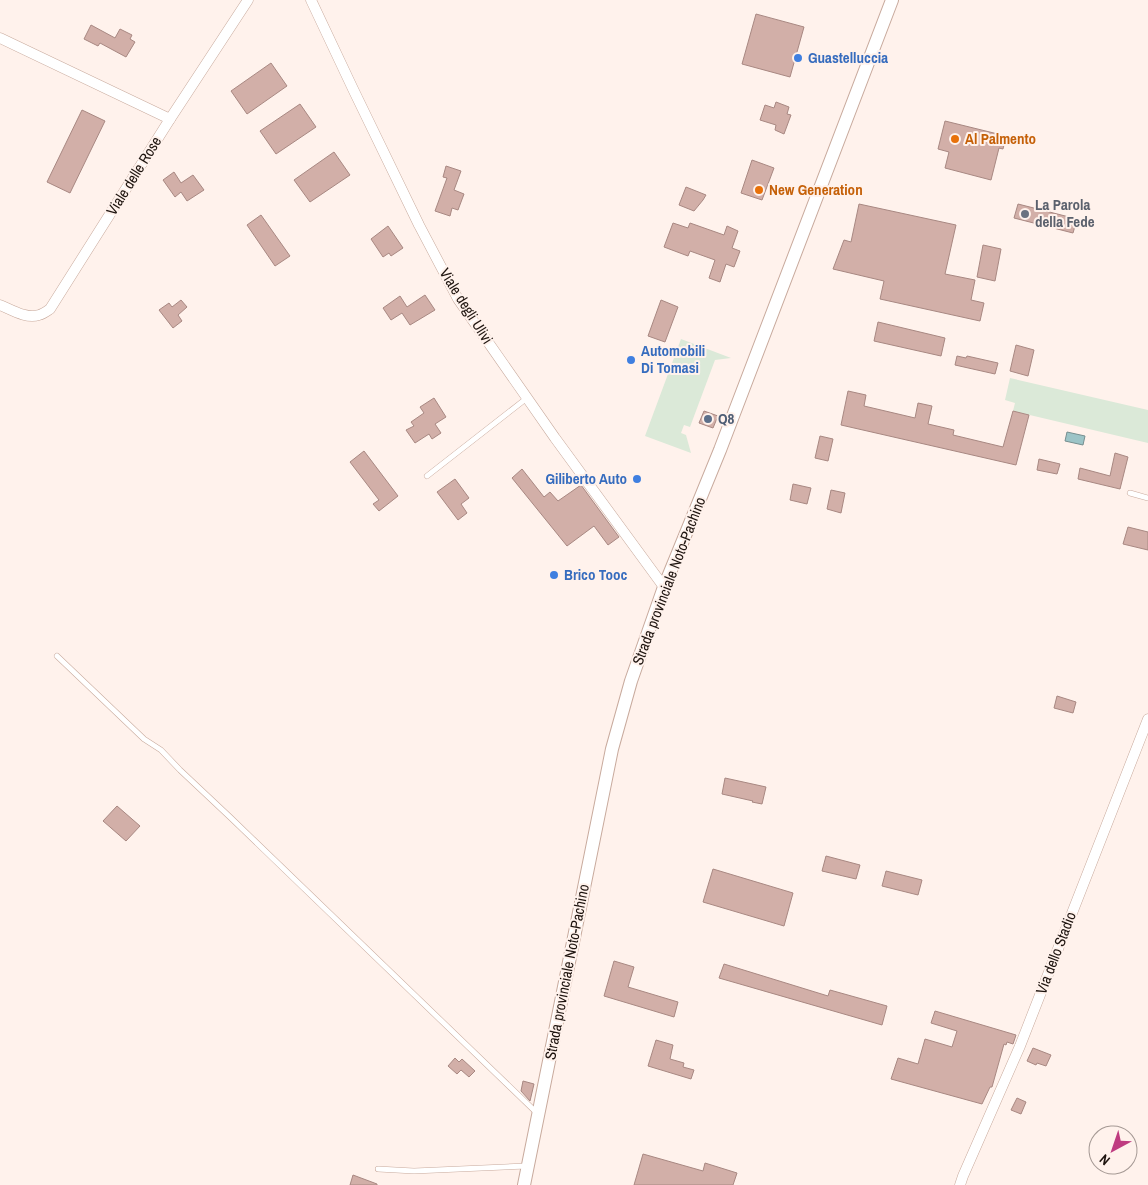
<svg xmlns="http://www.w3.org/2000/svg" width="1148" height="1185" viewBox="0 0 1148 1185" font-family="'Archivo Narrow',sans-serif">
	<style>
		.green { fill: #dbe9d8 }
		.water { fill: #9cc4c7; stroke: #768f90 }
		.building { fill: #d2afa8; stroke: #a88882 }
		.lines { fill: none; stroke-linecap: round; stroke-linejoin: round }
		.service-casing { stroke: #c8aa9d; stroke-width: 6 }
		.minor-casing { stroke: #c8aa9d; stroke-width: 11 }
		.tertiary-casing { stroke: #c8aa9d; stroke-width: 14 }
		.service { stroke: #fff; stroke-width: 5 }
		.minor { stroke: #fff; stroke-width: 10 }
		.tertiary { stroke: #fff; stroke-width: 12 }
		.shop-dot { fill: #3f7fe0; stroke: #fff2ec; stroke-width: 2 }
		.food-dot { fill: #e8710a; stroke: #fff2ec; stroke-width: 2 }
		.worship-dot { fill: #6b7280; stroke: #fff2ec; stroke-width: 2 }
		.service-dot { fill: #5c6f8a; stroke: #fff2ec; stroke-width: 2 }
		.labels { text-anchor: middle; stroke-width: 4; stroke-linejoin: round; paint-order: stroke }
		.shop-label { font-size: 15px; font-weight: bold; fill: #366cbe; stroke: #fff2ec; text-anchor: start }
		.food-label { font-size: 15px; font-weight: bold; fill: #c56008; stroke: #fff2ec; text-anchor: start }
		.street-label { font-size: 15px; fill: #1e140f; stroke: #fff2ec }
		.worship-label { font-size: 15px; font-weight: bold; fill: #5b616d; stroke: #fff2ec; text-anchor: start }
		.service-label { font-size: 15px; font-weight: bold; fill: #4e5e75; stroke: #fff2ec; text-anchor: start }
	</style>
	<rect width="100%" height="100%" fill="#fff2ec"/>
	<!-- green -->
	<g class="green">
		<path d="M681,339L731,358L715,360L690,427L684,425L681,433L686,435L691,453L645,436Z"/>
		<path d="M1010,378L1148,410V443L1013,411L1015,403L1005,400Z"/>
	</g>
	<!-- water -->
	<path class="water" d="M1067,432L1085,436L1083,445L1065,441Z"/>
	<!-- building -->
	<g class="building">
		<path d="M756,14L804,27L790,77L742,64Z"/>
		<path d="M91,25L115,38L120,29L132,35L130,39L135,42L126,57L100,43L98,46L84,39Z"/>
		<path d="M271,63L287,86L247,114L231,91Z"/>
		<path d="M776,102L789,107L787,114L791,115L784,134L775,130L776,125L760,120L765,105L774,108Z"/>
		<path d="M300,104L316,127L276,154L260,131Z"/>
		<path d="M82,110L105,121L70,193L47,182Z"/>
		<path d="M945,121L1006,136L1003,149L999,148L991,180L945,168L949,152L938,149Z"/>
		<path d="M334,152L350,175L310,202L294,180Z"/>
		<path d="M752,160L774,168L762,200L741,193Z"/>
		<path d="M446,166L461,171L454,190L464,194L458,210L452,208L450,216L435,211L447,178L443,177Z"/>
		<path d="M174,172L181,183L193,175L204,190L187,201L181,192L175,197L163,180Z"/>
		<path d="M686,187L706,195L703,200L694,211L679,205Z"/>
		<path d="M859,204L956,225L945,274L975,280L971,300L984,303L980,321L880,299L884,281L833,269L844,240L851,242Z"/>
		<path d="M1018,204L1077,219L1073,233L1014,218Z"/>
		<path d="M261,215L290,256L275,266L247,225Z"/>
		<path d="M673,223L688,228L690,223L724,235L727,226L738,231L732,248L740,251L734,267L726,264L720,282L709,278L715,260L690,251L688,256L664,247Z"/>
		<path d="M388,226L403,248L391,256L389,253L383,257L371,239Z"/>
		<path d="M983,245L1001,249L995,281L977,277Z"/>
		<path d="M425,295L435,310L410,325L402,313L391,320L383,308L400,296L407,307Z"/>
		<path d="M181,300L187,307L178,315L182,321L173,328L159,310L169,303L172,307Z"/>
		<path d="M661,300L678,307L665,342L648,336Z"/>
		<path d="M878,322L945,338L941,356L874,341Z"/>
		<path d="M1016,345L1034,350L1028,376L1010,371Z"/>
		<path d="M957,356L966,358L967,356L998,363L995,374L955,365Z"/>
		<path d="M848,391L866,395L864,406L915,418L918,403L932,406L928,424L954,430L953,435L1003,447L1013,411L1029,415L1016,465L841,425Z"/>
		<path d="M434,398L446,417L435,424L441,433L432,439L429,434L415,443L406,430L414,426L411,422L424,413L420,407Z"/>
		<path d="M704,411L718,416L713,428L699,423Z"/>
		<path d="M820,436L833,439L828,461L815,458Z"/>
		<path d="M364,451L398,496L379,511L373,504L379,500L350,462Z"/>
		<path d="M1115,453L1128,457L1120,489L1078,479L1080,468L1110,476Z"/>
		<path d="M1039,459L1060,464L1057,474L1037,470Z"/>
		<path d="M522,469L544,497L550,492L558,501L581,485L619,537L608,545L594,526L567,546L512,478Z"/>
		<path d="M455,479L469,498L461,504L467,513L458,520L437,492Z"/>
		<path d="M793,484L811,488L807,504L790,500Z"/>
		<path d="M831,490L845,493L841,513L827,509Z"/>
		<path d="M1128,527L1148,532V550L1123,544Z"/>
		<path d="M1057,696L1076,702L1073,713L1054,708Z"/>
		<path d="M725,778L766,787L762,804L752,802L753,801L722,794Z"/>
		<path d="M117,806L140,826L126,841L103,821Z"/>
		<path d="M826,856L860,865L856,879L822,871Z"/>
		<path d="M713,869L793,893L784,926L703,902Z"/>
		<path d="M886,871L922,880L918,895L882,886Z"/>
		<path d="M614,961L634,967L628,987L678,1002L674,1017L604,996Z"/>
		<path d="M724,964L828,996L830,990L887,1006L882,1025L719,978Z"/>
		<path d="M935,1011L1016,1035L1013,1044L1007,1042L1006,1045L1004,1044L992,1087H990L982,1104L891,1079L898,1058L918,1064L925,1039L952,1047L957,1031L931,1023Z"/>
		<path d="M656,1040L673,1045L670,1059L684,1063L683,1067L694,1070L691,1079L648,1066Z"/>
		<path d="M1033,1048L1051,1055L1046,1066L1037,1063L1036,1065L1027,1061Z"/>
		<path d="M455,1058L459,1062L462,1059L475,1071L469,1077L461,1070L457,1074L448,1066Z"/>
		<path d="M523,1081L534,1084L530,1101L521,1091Z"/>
		<path d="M1017,1098L1026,1102L1021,1114L1011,1110Z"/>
		<path d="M643,1154L703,1171L705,1163L737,1173L733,1185H634Z"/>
		<path d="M353,1175L377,1184V1185H350Z"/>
	</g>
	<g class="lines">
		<!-- service casing -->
		<g class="service-casing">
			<g id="service">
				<path d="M427,476L527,398"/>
				<path d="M1130,493L1148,498"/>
				<path d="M57,656L144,739L161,750L180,770L231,818L538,1114"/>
				<path d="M378,1169L414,1171L527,1166"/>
			</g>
		</g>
		<!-- minor casing -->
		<g class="minor-casing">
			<g id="minor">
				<path d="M311,0L353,89L419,225L458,299L555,438L664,587"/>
				<path d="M0,38L170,119"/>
				<path d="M0,305C12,310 26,319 39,315C43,314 47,311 50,309L170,119L248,0"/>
				<path d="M960,1185L963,1176L1020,1046L1148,719"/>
			</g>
		</g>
		<!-- tertiary casing -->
		<g class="tertiary-casing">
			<path id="tertiary" d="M524,1185L612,749L631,681L664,587L720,450L892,0"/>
		</g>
		<!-- service -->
		<use href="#service" class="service"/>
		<!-- minor -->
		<use href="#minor" class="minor"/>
		<!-- tertiary -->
		<use href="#tertiary" class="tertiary"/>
	</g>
	<!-- markers -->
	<g class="shop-dot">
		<circle cx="798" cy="58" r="5"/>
		<circle cx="631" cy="360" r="5"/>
		<circle cx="637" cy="479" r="5"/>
		<circle cx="554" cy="575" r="5"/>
	</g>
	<g class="food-dot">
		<circle cx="955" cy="139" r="5"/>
		<circle cx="759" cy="190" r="5"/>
	</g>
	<circle class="worship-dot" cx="1025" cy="214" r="5"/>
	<circle class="service-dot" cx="708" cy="419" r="5"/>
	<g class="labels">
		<!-- shop labels -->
		<g class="shop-label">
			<text x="808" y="63">Guastelluccia</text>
			<text x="641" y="356">Automobili<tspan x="641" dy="17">Di Tomasi</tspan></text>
			<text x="627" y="484" text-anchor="end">Giliberto Auto</text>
			<text x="564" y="580">Brico Tooc</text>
		</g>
		<!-- food labels -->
		<g class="food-label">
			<text x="965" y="144">Al Palmento</text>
			<text x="769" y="195">New Generation</text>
		</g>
		<!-- street labels -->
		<g class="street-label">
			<text transform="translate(134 176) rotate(-58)" y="5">Viale delle Rose</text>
			<text transform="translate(466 306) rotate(58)" y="5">Viale degli Ulivi</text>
			<text transform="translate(669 581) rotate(-69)" y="5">Strada provinciale Noto-Pachino</text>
			<text transform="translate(1056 953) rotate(-69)" y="5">Via dello Stadio</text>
			<text transform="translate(567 972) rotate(-79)" y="5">Strada provinciale Noto-Pachino</text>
		</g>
		<!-- worship labels -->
		<g class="worship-label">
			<text x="1035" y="210">La Parola<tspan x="1035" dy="17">della Fede</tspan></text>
		</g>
		<!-- service labels -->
		<g class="service-label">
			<text x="718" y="424">Q8</text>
		</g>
	</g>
	<!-- north arrow -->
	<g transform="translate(1113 1150) rotate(220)"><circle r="24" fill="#fff2ec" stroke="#a59994"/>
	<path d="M0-4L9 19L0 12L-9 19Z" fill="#bf3b80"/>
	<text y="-8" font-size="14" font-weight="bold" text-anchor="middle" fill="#1e140f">N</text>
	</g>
</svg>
